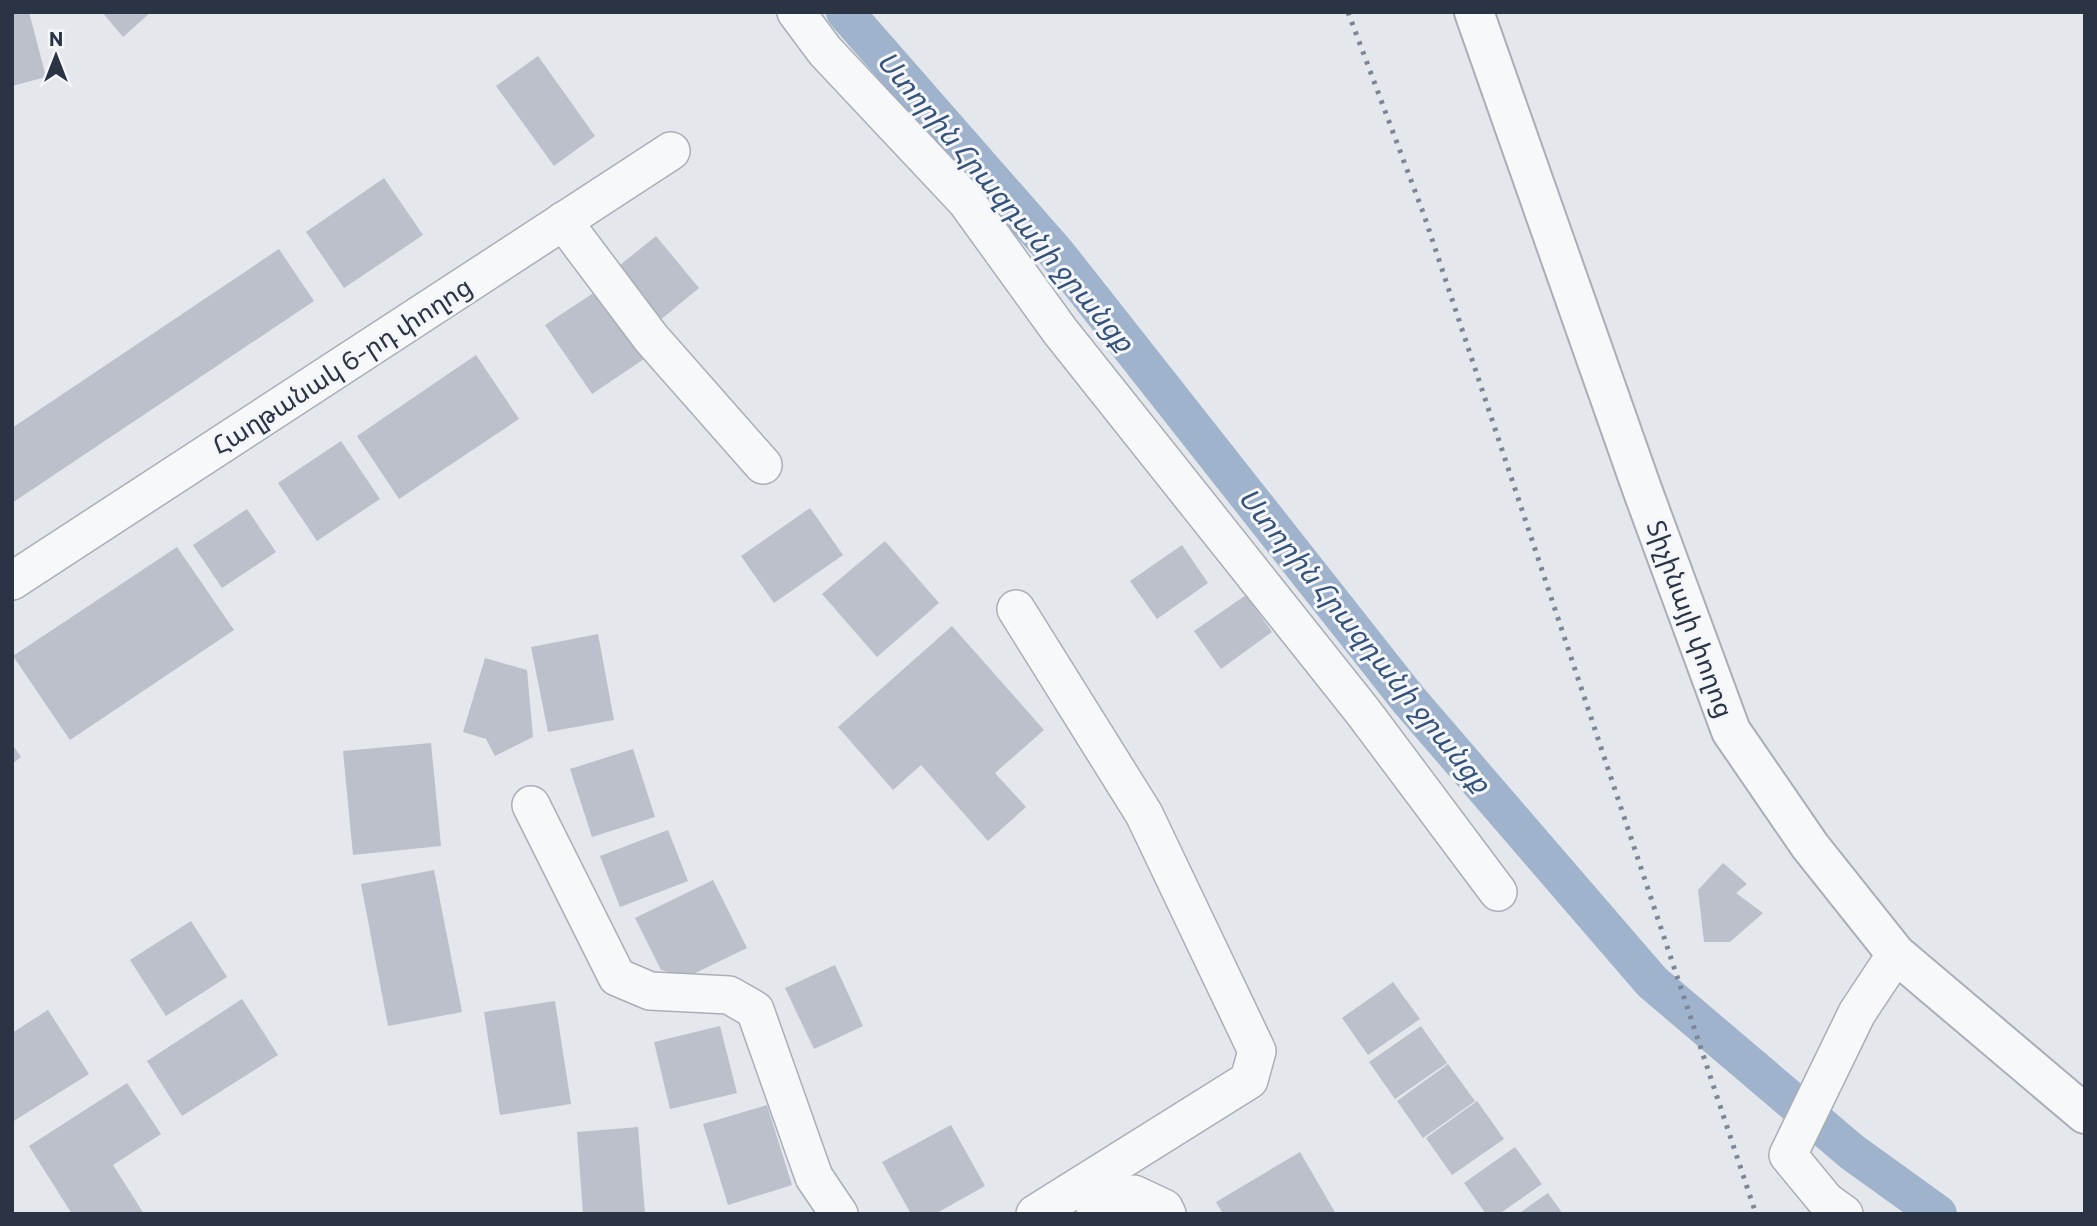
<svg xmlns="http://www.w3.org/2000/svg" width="2097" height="1226" viewBox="0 0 2097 1226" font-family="Commissioner,'Noto Sans Armenian',sans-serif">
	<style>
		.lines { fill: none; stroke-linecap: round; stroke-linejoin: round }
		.canal { stroke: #9fb4cc; stroke-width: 38 }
		.building { fill: #bbc0ca }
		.minor-casing { stroke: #a9aeb7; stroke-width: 40 }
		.tertiary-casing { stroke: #a9aeb7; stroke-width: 42 }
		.minor { stroke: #f7f8fa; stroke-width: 37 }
		.tertiary { stroke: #f7f8fa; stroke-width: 38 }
		.rail { stroke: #7d8696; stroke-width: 5; stroke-dasharray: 3.5 7; stroke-linecap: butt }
		.labels { text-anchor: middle; stroke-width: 6; stroke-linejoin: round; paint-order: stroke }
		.street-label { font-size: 26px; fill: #2b3445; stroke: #f4f6f9 }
		.water-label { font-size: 28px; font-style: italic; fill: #34527a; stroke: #f4f6f9 }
	</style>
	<rect width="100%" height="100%" fill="#e4e7ec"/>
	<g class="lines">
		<!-- canal -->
		<path class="canal" d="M845,12L1057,254L1408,699L1652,982L1852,1152L1938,1214"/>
	</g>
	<!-- building -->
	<g class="building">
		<path d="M12,12H29L46,77L12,86Z"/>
		<path d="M102,12H151L123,37Z"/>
		<path d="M538,56L595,136L554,166L496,86Z"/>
		<path d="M384,178L423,235L344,288L306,232Z"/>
		<path d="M656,236L699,288L653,326L609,274Z"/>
		<path d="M279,249L314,301L12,503V428Z"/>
		<path d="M604,286L650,355L592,394L545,325Z"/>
		<path d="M476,355L519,419L399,499L357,436Z"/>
		<path d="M341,441L380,499L317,541L278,483Z"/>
		<path d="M810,508L843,555L774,603L741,556Z"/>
		<path d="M247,509L276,552L222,588L193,545Z"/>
		<path d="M885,541L939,603L877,657L822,594Z"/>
		<path d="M1182,545L1208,583L1157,619L1130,581Z"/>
		<path d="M177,547L234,630L70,740L13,656Z"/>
		<path d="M1246,595L1272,632L1221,669L1194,631Z"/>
		<path d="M952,626L1044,730L995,773L1026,807L988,841L921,765L893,790L838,727Z"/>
		<path d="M598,634L614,720L548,732L531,647Z"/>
		<path d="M485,658L527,670L533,737L495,756L486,739L463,732Z"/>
		<path d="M431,743L441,846L353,855L343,751Z"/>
		<path d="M12,744L21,757L12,764Z"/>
		<path d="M633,749L655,817L592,837L570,769Z"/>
		<path d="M668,830L688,881L620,907L600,856Z"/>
		<path d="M1723,863L1747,884L1736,893L1763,913L1730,942H1704L1698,890Z"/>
		<path d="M434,870L462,1012L388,1026L361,884Z"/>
		<path d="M713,880L747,948L687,977L661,970L635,918Z"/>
		<path d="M191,921L227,977L166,1016L130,960Z"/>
		<path d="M835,965L863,1026L814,1049L785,988Z"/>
		<path d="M1393,982L1420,1019L1368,1055L1342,1018Z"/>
		<path d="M242,999L278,1055L182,1116L147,1061Z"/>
		<path d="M555,1001L571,1104L500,1115L484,1012Z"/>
		<path d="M48,1010L89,1074L12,1122V1033Z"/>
		<path d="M720,1026L737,1093L670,1109L654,1042Z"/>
		<path d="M1421,1026L1447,1063L1395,1099L1369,1062Z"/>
		<path d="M1448,1064L1475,1101L1423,1138L1397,1101Z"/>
		<path d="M127,1083L161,1134L113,1165L144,1214H72L29,1146Z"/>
		<path d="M1477,1101L1504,1139L1452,1175L1426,1138Z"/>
		<path d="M767,1105L792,1185L728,1205L703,1124Z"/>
		<path d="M951,1125L985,1186L935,1214H911L882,1162Z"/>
		<path d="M638,1127L645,1214H583L577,1132Z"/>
		<path d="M1515,1147L1542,1184L1499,1214H1486L1464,1183Z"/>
		<path d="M1300,1152L1336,1214H1223L1216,1202Z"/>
		<path d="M1548,1193L1563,1214H1518Z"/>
	</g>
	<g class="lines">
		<!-- minor casing -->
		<g class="minor-casing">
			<g id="minor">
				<path d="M796,12L825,51L966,201L1060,331L1364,713L1498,892"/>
				<path d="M563,221L651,338L763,465"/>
				<path d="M12,581L671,151"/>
				<path d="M1016,609L1144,814L1257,1051L1249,1080L1035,1214"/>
				<path d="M531,805L617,977L650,991L729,995L755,1010L814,1177L839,1214"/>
				<path d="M1095,1214L1134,1194L1164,1208L1167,1214"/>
				<path d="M1844,1214L1826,1201L1788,1155L1857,1013L1896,954"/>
			</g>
		</g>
		<!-- tertiary casing -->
		<g class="tertiary-casing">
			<path id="tertiary" d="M1474,12L1642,489L1731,731L1810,846L1896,954L2085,1114"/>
		</g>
		<!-- minor -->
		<use href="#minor" class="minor"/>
		<!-- tertiary -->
		<use href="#tertiary" class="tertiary"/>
		<!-- rail -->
		<path class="rail" d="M1348,12L1424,215L1756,1214"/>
	</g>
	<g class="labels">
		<!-- street labels -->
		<g class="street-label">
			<text transform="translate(342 366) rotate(-33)" y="9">Հաղթանակ 6-րդ փողոց</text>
			<text transform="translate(1690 619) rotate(70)" y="9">Տիչինայի փողոց</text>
		</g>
		<!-- water labels -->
		<g class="water-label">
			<text transform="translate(1006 201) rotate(50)" y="10">Ստորին Հրազդանի ջրանցք</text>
			<text transform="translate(1365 640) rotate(51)" y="10">Ստորին Հրազդանի ջրանցք</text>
		</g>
	</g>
	<!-- border -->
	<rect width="2097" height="1226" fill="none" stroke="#2b3445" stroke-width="28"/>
	<!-- north arrow -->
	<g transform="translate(56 56)" stroke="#f4f6f9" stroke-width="5" paint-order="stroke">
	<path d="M0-5L12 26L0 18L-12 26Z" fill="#2b3445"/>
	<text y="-10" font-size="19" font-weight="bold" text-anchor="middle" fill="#2b3445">N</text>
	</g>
</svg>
